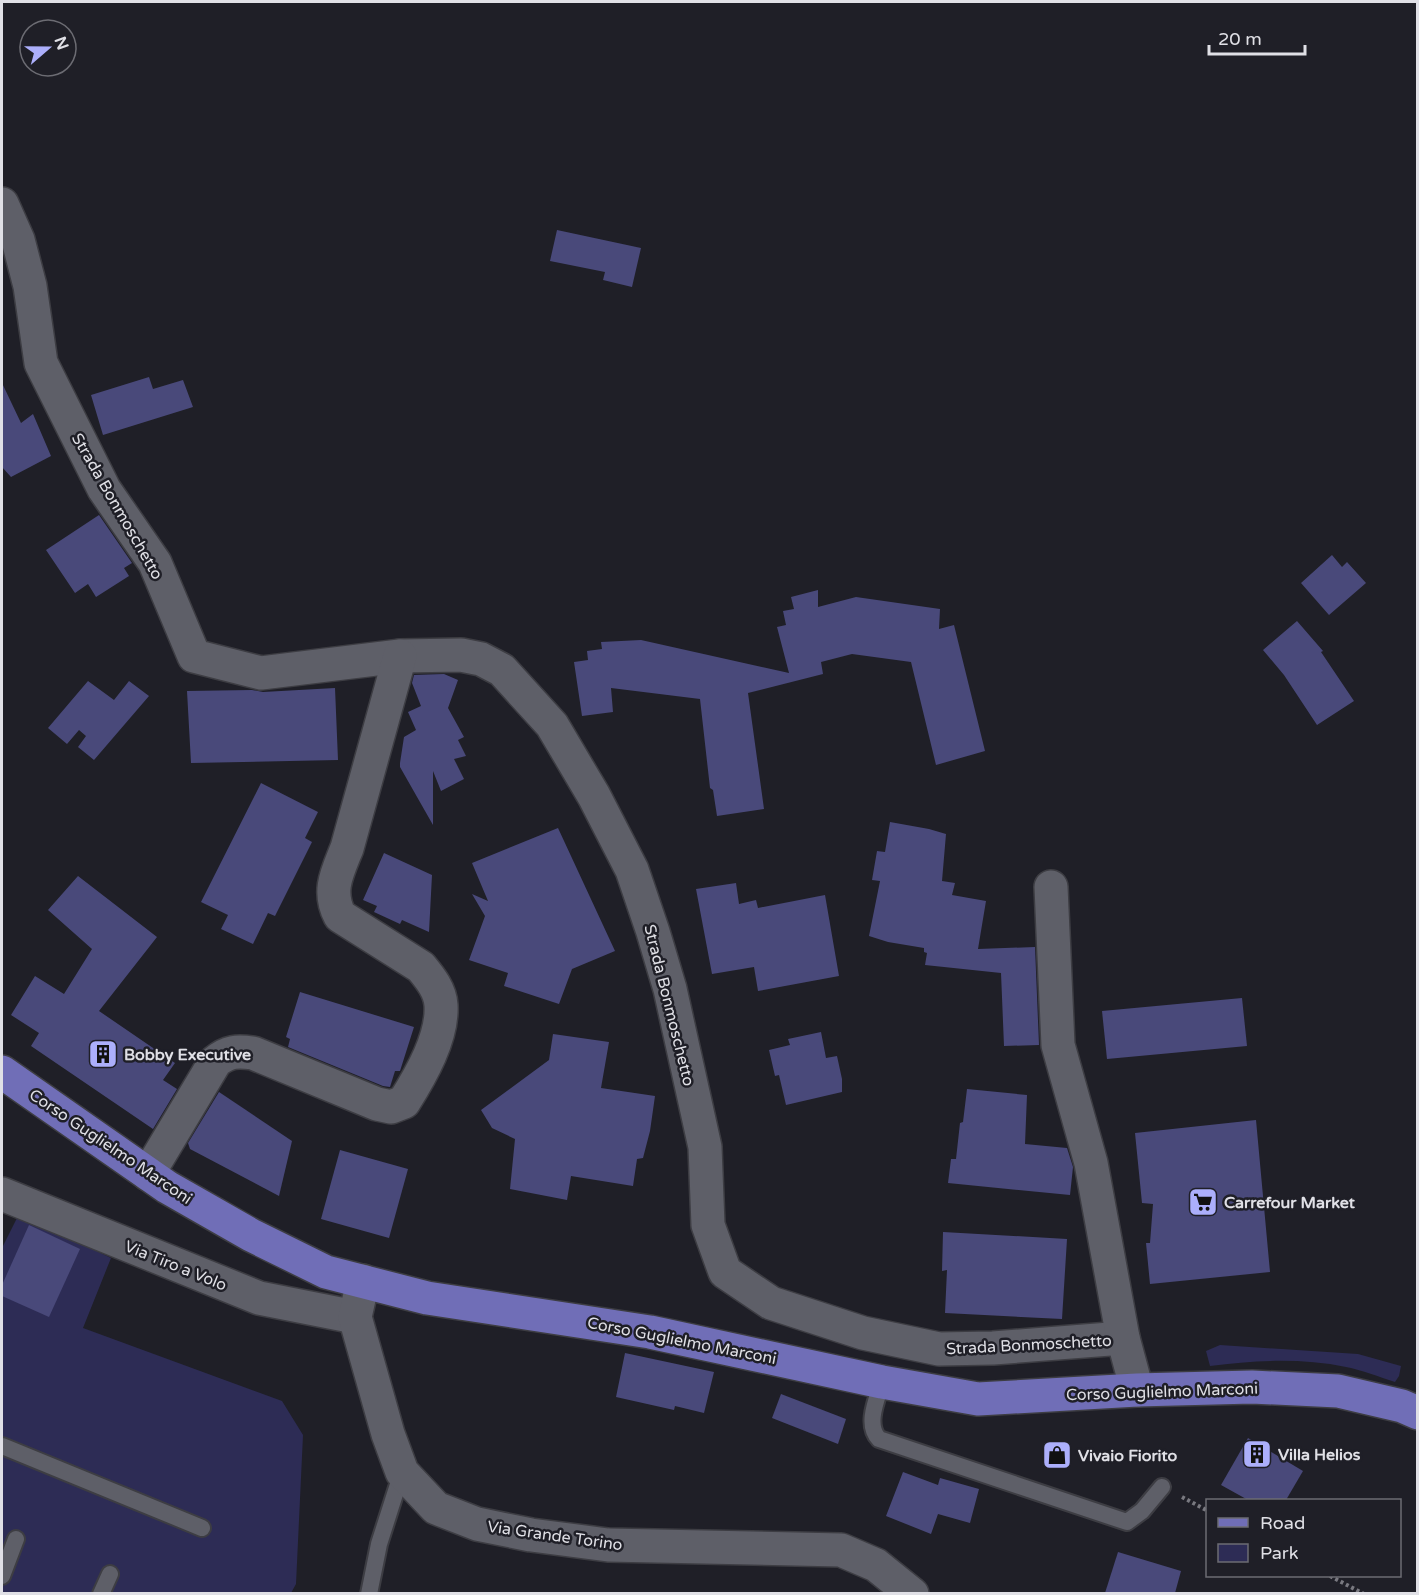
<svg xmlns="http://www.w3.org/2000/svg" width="1419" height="1595" viewBox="0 0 1419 1595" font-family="'Varela Round',sans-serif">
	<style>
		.green { fill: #2d2c55 }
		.building { fill: #49497a }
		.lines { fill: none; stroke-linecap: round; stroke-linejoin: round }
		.lane-casing { stroke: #3d3d43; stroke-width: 20 }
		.street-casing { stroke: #3d3d43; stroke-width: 36 }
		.primary-casing { stroke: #3d3d43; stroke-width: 36 }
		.path { stroke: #797980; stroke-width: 4; stroke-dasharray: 3 3; stroke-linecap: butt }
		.lane { stroke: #5e5f68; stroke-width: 16 }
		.street { stroke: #5e5f68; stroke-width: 33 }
		.primary { stroke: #706eb7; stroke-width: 33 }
		.labels { text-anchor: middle; stroke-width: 5; stroke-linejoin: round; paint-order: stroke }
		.street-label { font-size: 16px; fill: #e0e0e6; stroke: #1f1f27 }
		.poi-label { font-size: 16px; font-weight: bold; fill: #e0e0e6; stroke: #1f1f27; text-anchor: start }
	</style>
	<rect width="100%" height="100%" fill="#1f1f27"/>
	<!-- green -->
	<g class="green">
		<path d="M19,1214L111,1258L83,1328L282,1401L303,1435L296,1584L291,1593L2,1594V1248Z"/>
		<path d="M1220,1345L1358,1354L1401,1366L1399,1376L1395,1382C1379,1377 1362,1370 1346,1367C1302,1358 1255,1360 1210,1366L1206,1351Z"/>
	</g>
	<!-- building -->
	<g class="building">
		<path d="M557,230L641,248L632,287L603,280L605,272L550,261Z"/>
		<path d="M149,377L153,389L183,380L193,407L103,435L91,395Z"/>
		<path d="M2,383L21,423L33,414L51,456L11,477L2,467Z"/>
		<path d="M99,515L132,563L124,568L129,576L96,597L88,584L75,593L46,550Z"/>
		<path d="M1332,555L1342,567L1347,562L1366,583L1329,615L1301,583Z"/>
		<path d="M818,590V607L856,597L940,609L939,629L954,625L985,751L936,765L911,662L852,654L821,662L823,674L748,693L764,809L717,816L713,790L710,788L700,699L611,688L613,712L582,716L574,662L588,660L587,651L602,649L601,642L641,640L789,673L777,627L786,625L783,611L794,609L791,597Z"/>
		<path d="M1297,621L1323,651L1321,652L1354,701L1317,725L1284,675L1263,650Z"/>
		<path d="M444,674L458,680L448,708L464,737L458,740L466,756L454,759L464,779L441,791L433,771V825L400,767V763L404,737L416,730L408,712L421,706L412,683L414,675Z"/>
		<path d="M88,681L114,700L129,681L149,696L94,760L78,747L86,736L79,730L67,744L48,728Z"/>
		<path d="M335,688L338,760L191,763L187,691L252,690L263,692Z"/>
		<path d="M261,783L318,812L305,838L312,842L275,916L268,913L253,944L221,929L228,915L201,902Z"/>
		<path d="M890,822L929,829L946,834L942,881L955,883L952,895L986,901L978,949L1035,947L1039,1045L1004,1046L1001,973L925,965L927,953L924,952V948L888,942L869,936L880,881L872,880L877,851L885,852Z"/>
		<path d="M558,828L615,951L572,969L559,1004L504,986L508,973L469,960L485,916L472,894L488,901L472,863Z"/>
		<path d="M384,853L432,875L429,932L402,920L400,924L374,912L377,906L363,900Z"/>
		<path d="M78,876L157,937L99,1011L175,1063L163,1080L177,1089L153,1129L31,1046L39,1033L11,1015L35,976L64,994L92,949L48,910Z"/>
		<path d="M736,883L739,904L756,900L758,908L825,895L839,976L758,991L754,967L712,974L696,889Z"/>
		<path d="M300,992L414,1027L400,1071H395L390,1087L383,1086L288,1047L290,1039L286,1037Z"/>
		<path d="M1242,998L1247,1046L1107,1059L1102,1011Z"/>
		<path d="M821,1032L826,1058L837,1056L842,1079V1092L786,1105L779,1075L775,1076L769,1050L790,1045L788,1039Z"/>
		<path d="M553,1034L609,1042L601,1088L655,1096L650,1131L643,1158L637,1159L633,1186L571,1176L567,1200L510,1189L515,1139L492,1128L481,1110L549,1060Z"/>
		<path d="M967,1089L1027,1095L1025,1144L1067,1148L1073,1167L1070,1195L948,1183L951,1159H956L960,1123L963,1122Z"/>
		<path d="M219,1092L292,1141L279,1196L190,1149L188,1143Z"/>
		<path d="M1256,1120L1270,1272L1150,1284L1146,1243H1150L1153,1204L1142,1203L1135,1133Z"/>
		<path d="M340,1150L408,1169L389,1238L321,1219Z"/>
		<path d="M29,1225L80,1249L49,1317L2,1296V1285Z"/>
		<path d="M943,1232L1067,1239L1062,1319L945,1313L947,1270L942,1271Z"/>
		<path d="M625,1353L714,1372L704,1413L675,1406L674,1410L616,1397Z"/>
		<path d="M781,1394L846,1419L838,1444L772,1418Z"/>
		<path d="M1248,1438L1303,1471L1286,1500H1248L1221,1485Z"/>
		<path d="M903,1472L938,1485L940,1478L979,1489L970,1523L938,1514L931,1534L886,1516Z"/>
		<path d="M1118,1552L1181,1571L1175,1593H1105Z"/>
	</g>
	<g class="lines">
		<!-- lane casing -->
		<g class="lane-casing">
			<g id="lane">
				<path d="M882,1382C877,1399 865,1425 879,1439L1127,1522L1142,1511L1162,1487"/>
				<path d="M2,1446L202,1528"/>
				<path d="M2,1576L16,1539"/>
				<path d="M101,1594L110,1574"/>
				<path d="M369,1594L379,1544L402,1472"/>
			</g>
		</g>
		<!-- street casing -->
		<g class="street-casing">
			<g id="street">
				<path d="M2,204L18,240L30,286L41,363L104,489L155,563L194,656L261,673L400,656L461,655L481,659L502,670L552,725L594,796L632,870L653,932L670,989L705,1147L708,1225L725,1272L771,1303L863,1333L939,1349L993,1348L1123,1338"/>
				<path d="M1051,887L1058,1045L1091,1163L1123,1338L1137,1390"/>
				<path d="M148,1174L215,1062C228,1051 237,1051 253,1053L377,1104L391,1107L404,1102C421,1075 443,1037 441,1005C440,990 430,978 421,967L340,916C327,891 337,873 347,848L400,656"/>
				<path d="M2,1194L259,1298L355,1317"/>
				<path d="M363,1281L355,1317L388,1434L402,1472L436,1508L477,1524L531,1535L608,1545L841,1550L876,1565L912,1594"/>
			</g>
		</g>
		<!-- primary casing -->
		<g class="primary-casing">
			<path id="primary" d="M2,1072L167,1187L251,1235L326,1272L427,1298L650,1332L882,1382L978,1399L1137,1390L1252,1387L1338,1391L1402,1406L1418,1413"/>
		</g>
		<!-- path -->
		<g class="path">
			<path d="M1182,1497L1208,1511"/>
			<path d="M1330,1576L1364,1594"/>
		</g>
		<!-- lane -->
		<use href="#lane" class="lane"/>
		<!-- street -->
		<use href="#street" class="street"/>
		<!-- primary -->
		<use href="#primary" class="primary"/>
	</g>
	<!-- icons -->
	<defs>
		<g id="building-square" transform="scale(1.5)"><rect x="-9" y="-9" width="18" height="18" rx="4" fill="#acaffb" stroke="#1f1f27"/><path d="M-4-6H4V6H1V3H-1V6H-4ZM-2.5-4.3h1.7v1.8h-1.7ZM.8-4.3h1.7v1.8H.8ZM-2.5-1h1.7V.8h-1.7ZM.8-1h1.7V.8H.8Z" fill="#111"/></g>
		<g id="supermarket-square" transform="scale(1.5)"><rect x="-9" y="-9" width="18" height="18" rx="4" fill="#acaffb" stroke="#1f1f27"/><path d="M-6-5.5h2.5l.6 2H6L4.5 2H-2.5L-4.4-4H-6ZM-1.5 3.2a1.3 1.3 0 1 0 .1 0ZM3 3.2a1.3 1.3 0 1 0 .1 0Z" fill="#111"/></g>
		<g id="shop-square" transform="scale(1.5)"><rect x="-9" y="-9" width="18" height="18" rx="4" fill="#acaffb" stroke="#1f1f27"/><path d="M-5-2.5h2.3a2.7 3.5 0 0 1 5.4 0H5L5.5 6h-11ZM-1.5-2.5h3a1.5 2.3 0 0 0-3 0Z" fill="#111"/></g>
	</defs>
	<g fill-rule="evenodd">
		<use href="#building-square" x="103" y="1054"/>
		<use href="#supermarket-square" x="1203" y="1202"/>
		<use href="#building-square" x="1257" y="1454"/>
		<use href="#shop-square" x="1057" y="1455"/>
	</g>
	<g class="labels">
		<!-- street labels -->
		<g class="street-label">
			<text transform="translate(118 506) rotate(60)" y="6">Strada Bonmoschetto</text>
			<text transform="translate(670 1005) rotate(76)" y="6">Strada Bonmoschetto</text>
			<text transform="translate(111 1146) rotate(34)" y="6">Corso Guglielmo Marconi</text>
			<text transform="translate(176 1265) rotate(22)" y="6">Via Tiro a Volo</text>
			<text transform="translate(682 1340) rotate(11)" y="6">Corso Guglielmo Marconi</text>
			<text transform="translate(1029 1344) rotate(-3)" y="6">Strada Bonmoschetto</text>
			<text transform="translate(1162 1391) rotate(-2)" y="6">Corso Guglielmo Marconi</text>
			<text transform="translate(555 1535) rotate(8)" y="6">Via Grande Torino</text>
		</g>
		<!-- poi labels -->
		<g class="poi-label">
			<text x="124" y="1060">Bobby Executive</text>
			<text x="1224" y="1208">Carrefour Market</text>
			<text x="1278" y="1460">Villa Helios</text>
			<text x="1078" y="1461">Vivaio Fiorito</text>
		</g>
	</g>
	<!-- border -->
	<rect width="1419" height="1595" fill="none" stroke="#e0e0e6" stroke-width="6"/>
	<!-- legend -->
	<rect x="1206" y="1499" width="195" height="78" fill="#1f1f27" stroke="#6c6c73" stroke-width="1.5"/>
	<rect x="1218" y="1518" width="30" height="9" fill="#706eb7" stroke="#6c6c73" stroke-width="1.5"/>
	<text x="1260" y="1529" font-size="18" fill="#e0e0e6">Road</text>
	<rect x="1218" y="1544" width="30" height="18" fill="#2d2c55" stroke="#6c6c73" stroke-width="1.5"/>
	<text x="1260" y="1559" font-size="18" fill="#e0e0e6">Park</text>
	<!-- north arrow -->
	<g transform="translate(48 48) rotate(70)"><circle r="28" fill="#1f1f27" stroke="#6c6c73" stroke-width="1.5"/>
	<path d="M0-4.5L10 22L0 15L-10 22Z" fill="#acaffb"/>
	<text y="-9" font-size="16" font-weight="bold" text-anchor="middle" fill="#e0e0e6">N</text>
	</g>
	<!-- scale -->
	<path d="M1209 45v9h96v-9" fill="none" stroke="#e0e0e6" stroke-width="3"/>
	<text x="1218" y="45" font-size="18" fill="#e0e0e6" stroke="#1f1f27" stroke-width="4.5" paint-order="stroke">20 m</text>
</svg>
